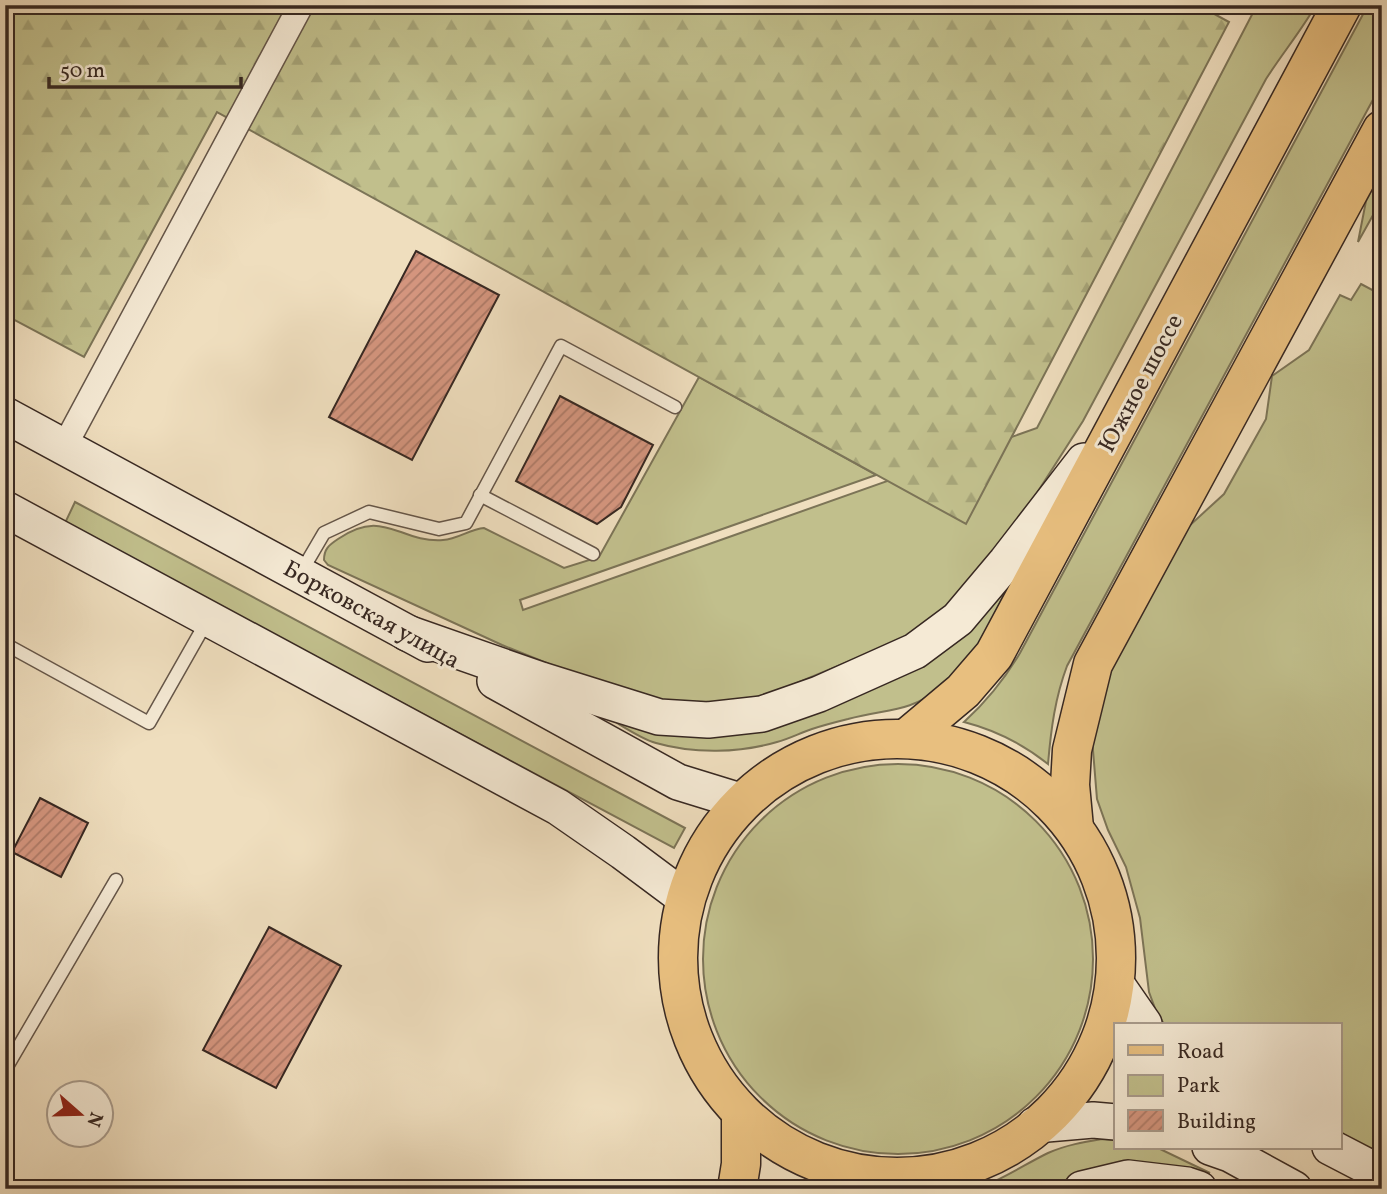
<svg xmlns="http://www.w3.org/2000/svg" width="1387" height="1194" viewBox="0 0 1387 1194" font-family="Vollkorn,serif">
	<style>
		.green { fill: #c1bf8c; stroke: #7c7457; stroke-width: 2 }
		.forest { fill: url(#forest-firs); stroke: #7c7457; stroke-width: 2 }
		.building { fill: url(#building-hatch); stroke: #372822; stroke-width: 2 }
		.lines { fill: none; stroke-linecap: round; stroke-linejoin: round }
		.lane-casing { stroke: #655649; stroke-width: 15 }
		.street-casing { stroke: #655649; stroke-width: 27 }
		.secondary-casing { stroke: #372822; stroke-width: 38 }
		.primary-casing { stroke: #372822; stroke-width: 41 }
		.lane { stroke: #f5ead5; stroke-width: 12 }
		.street { stroke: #f5ead5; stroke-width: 24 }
		.secondary { stroke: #f5ead5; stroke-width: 35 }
		.primary { stroke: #e8bf7f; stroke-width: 38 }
		.labels { text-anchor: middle; stroke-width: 6; stroke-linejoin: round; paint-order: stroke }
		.street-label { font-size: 24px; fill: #372822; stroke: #f5ead5 }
	</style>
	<defs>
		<pattern id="forest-firs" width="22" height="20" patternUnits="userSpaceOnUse" patternTransform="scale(1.75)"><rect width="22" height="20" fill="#c1bf8c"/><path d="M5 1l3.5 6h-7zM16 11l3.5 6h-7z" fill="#a6a478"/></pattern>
		<pattern id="building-hatch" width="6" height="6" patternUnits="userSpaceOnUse" patternTransform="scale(1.75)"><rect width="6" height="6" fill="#d4957e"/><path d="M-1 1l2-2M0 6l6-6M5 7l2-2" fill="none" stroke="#ad7a67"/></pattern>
	</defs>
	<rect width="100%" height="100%" fill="#efdebe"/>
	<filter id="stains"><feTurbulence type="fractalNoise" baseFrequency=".00286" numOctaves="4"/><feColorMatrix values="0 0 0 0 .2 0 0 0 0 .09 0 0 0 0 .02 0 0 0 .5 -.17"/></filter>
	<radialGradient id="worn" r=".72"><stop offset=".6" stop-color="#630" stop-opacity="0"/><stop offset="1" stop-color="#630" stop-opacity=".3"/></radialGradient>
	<!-- green -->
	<g class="green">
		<path d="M1257,5H1316C1301,31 1282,54 1266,79L1083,421L1019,521L937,625L780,690L739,702L693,707L638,700L502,645L328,565L324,560C324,549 329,545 338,539C384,507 399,543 443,540C458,539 470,529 484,528L564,568L599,557L699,377L876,475L520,600L523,610L1037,428Z"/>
		<path d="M1368,5H1382V83L1067,666C1055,698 1051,729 1048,764C1023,744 995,730 964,722C987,701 1004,680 1020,653Z"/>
		<path d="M1382,170V199L1358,242L1366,201Z"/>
		<path d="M1361,284L1382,295V1149L1373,1165L1340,1147V1024H1164L1156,1011L1149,992L1140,918L1126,867L1108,830L1097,799L1091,726L1099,692L1188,527L1224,494L1266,419L1272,376L1309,350L1340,295L1351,300Z"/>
		<path d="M75,502L685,828L674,848L65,523Z"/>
		<path d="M1006,590C991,623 972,664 942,687C907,714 887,708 848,719C836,722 824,725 812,729C800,733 789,739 777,742C740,753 694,754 656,743C642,739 627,729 614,721L654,733L888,680L935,658L968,633Z"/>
		<circle cx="898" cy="959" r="195"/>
		<path d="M1102,1139L1116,1140V1147H1156L1210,1173L1176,1167L1108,1168L1041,1189H972C1000,1182 1023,1165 1048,1153C1066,1145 1084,1142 1102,1139Z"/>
	</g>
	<!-- forest -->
	<path class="forest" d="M5,5H1198L1229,22L966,524L217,112L84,357L5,315Z"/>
	<!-- building -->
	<g class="building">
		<path d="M416,251L499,295L412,460L329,417Z"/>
		<path d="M560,396L653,445L621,507L597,524L516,481Z"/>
		<path d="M40,798L88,823L61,877L12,852Z"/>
		<path d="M269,927L341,966L276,1088L203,1050Z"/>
	</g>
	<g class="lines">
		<!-- lane casing -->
		<g class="lane-casing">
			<g id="lane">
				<path d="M480,495L593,554"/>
				<path d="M300,574L324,533L369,512L439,529L466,523L561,346L675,407"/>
				<path d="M5,644L149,723L208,619"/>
				<path d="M5,1070L116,880"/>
			</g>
		</g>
		<!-- street casing -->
		<g class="street-casing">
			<path id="street" d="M64,447L301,5"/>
		</g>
		<!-- secondary casing -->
		<g class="secondary-casing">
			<g id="secondary">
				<path d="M5,415L428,644"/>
				<path d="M5,509L558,807L623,852L686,899"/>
				<path d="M407,633L541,680L659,717L708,720L762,714L819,694L915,651L958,619L1006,562L1084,461"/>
				<path d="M495,681L678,782L743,802"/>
				<path d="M1117,985L1144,1024"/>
				<path d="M1035,1125L1093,1120L1116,1122"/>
				<path d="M1210,1147L1230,1154L1294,1189"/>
				<path d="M1330,1147L1382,1174"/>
				<path d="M1082,1189L1128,1178L1187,1185L1199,1189"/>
			</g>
		</g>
		<!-- primary casing -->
		<g class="primary-casing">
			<g id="primary">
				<path d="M907,738L963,691L994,655L1342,5"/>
				<circle cx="897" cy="958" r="219"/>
				<path d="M1074,828L1070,785L1072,750L1093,664L1382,130"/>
				<path d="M737,1189L741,1164V1114"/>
			</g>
		</g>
		<!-- lane -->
		<use href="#lane" class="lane"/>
		<!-- street -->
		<use href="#street" class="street"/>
		<!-- secondary -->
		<use href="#secondary" class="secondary"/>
		<!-- primary -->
		<use href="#primary" class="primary"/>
	</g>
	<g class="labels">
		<!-- street labels -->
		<g class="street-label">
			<text transform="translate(1140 383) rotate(-62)" y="8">Южное шоссе</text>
			<text transform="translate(372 614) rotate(29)" y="8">Борковская улица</text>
		</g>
	</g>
	<!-- margin -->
	<rect width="1387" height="1194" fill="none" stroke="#efdebe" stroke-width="28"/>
	<rect x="7" y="7" width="1373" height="1180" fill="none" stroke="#372822" stroke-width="3.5"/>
	<rect x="14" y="14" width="1359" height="1166" fill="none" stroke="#372822" stroke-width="2"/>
	<!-- legend -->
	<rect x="1114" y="1023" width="228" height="126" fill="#f5ead5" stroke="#a99c8d" stroke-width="2"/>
	<rect x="1128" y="1045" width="35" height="10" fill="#e8bf7f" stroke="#a99c8d" stroke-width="2"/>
	<text x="1177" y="1058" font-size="21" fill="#372822">Road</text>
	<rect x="1128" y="1075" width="35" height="21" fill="#c1bf8c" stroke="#a99c8d" stroke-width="2"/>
	<text x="1177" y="1092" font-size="21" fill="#372822">Park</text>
	<rect x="1128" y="1110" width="35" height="21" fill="url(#building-hatch)" stroke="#a99c8d" stroke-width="2"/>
	<text x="1177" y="1128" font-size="21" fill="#372822">Building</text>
	<!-- north arrow -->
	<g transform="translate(80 1114) rotate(110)"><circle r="33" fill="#f5ead5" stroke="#a99c8d" stroke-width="2"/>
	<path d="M0-5L12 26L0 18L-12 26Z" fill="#8f2418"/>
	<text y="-10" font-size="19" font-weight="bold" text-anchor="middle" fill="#372822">N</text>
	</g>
	<!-- scale -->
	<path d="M49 77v10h192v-10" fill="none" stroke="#372822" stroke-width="3.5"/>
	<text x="60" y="77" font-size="21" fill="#372822" stroke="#f5ead5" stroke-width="5" paint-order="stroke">50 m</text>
	<rect width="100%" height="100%" filter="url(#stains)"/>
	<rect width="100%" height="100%" fill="url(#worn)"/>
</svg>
